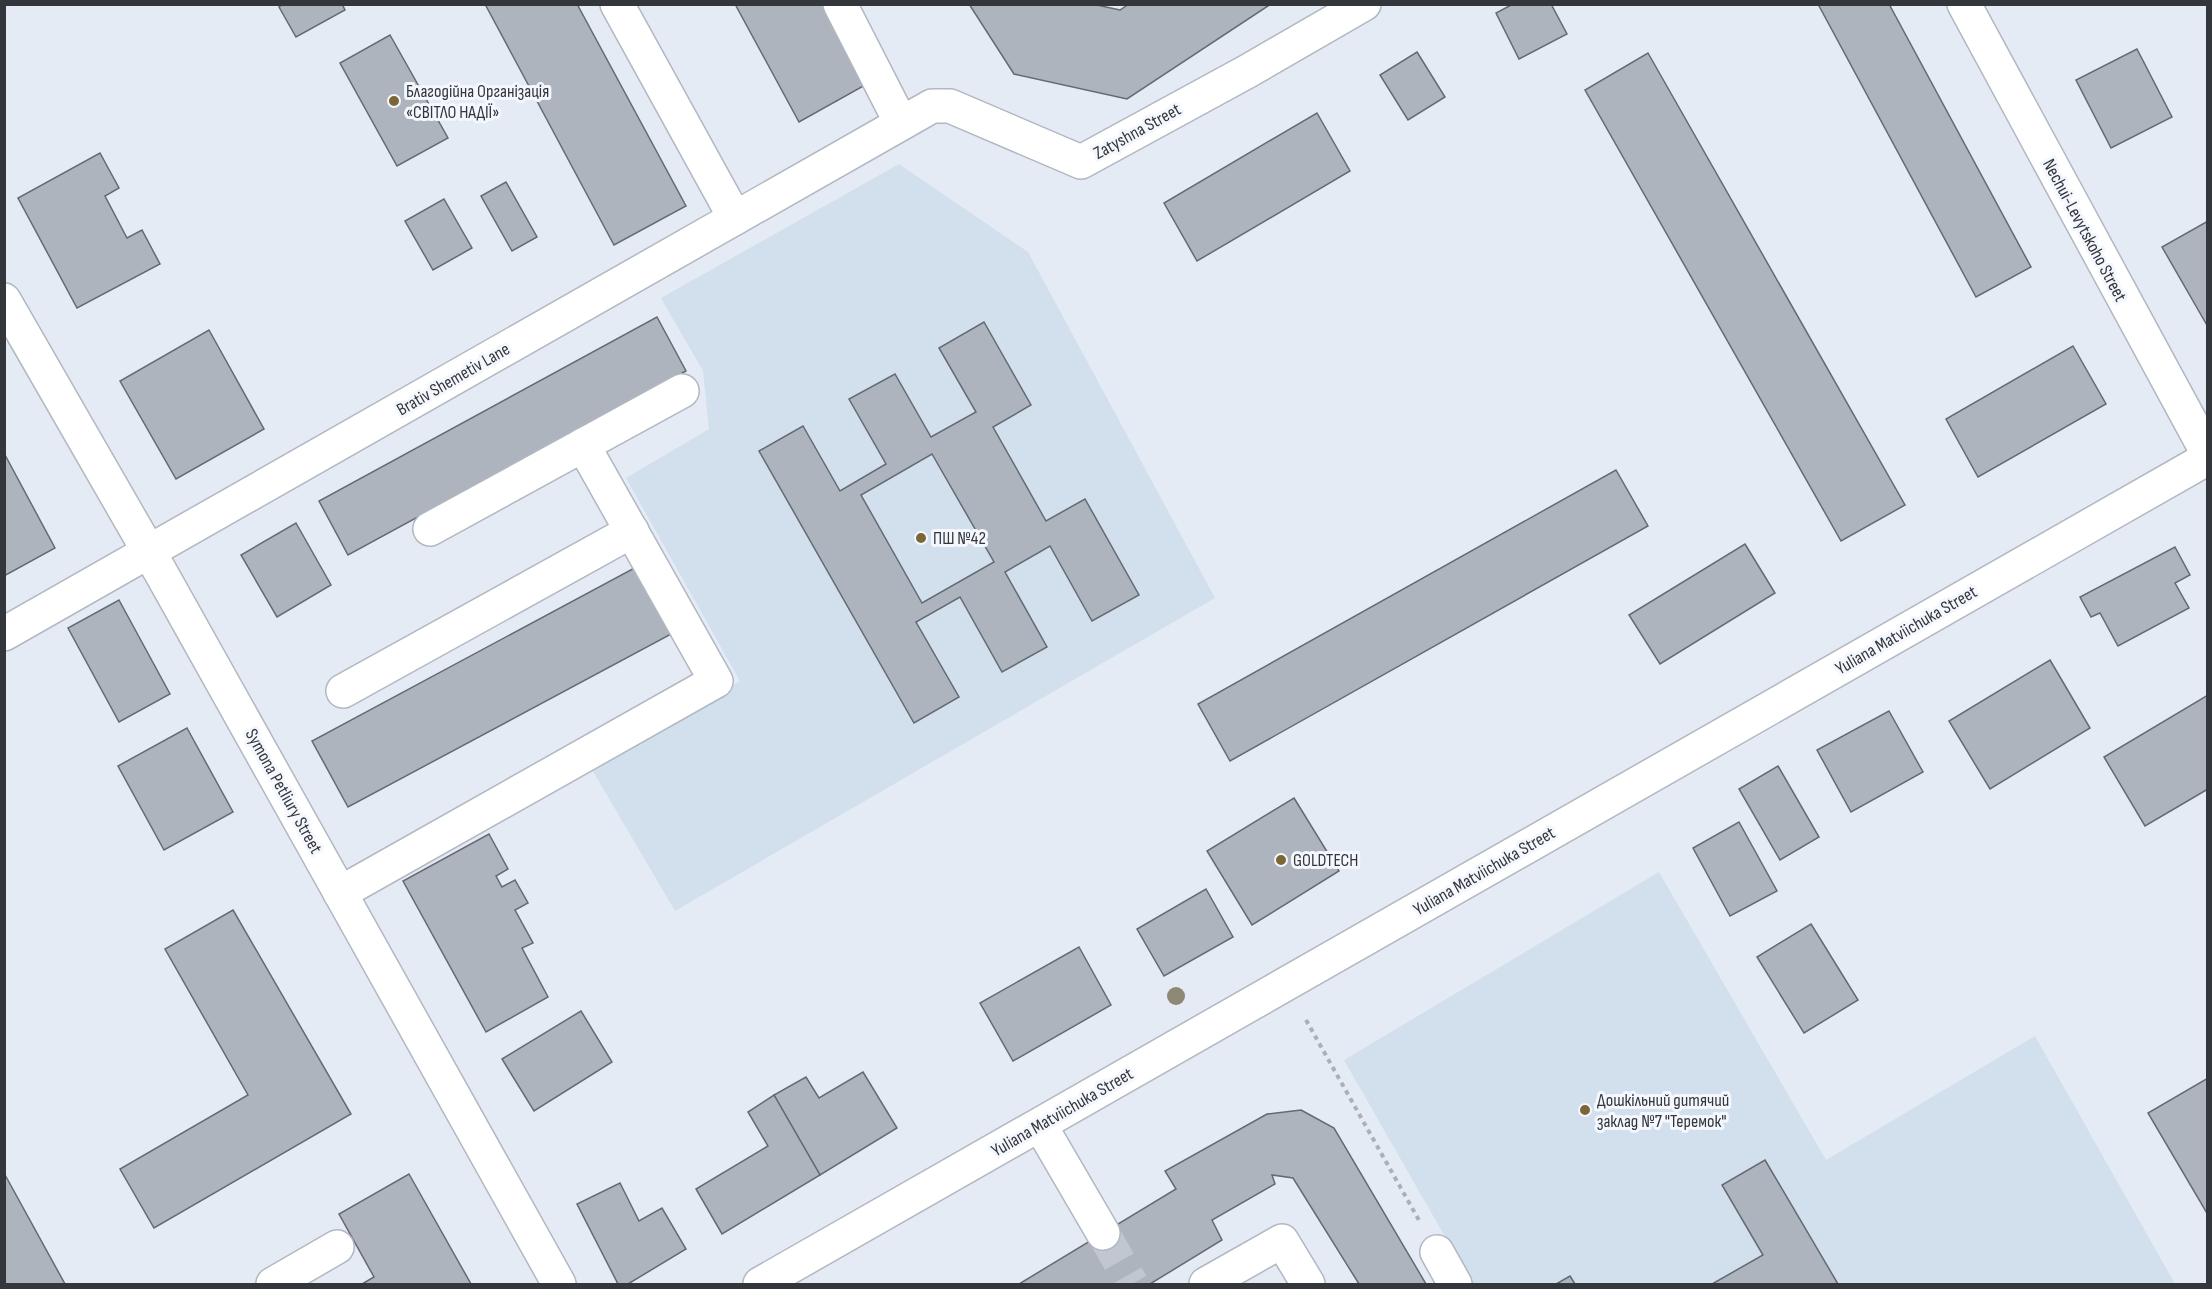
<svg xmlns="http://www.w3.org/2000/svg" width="2212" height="1289" viewBox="0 0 2212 1289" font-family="'Sofia Sans Condensed',sans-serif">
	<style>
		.built { fill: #d2dfed }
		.building { fill: #adb4bd; stroke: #646a73; stroke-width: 1.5; fill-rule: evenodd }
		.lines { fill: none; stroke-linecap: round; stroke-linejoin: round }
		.minor-tunnel { stroke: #c1c7d0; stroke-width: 33; stroke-dasharray: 33 16; stroke-linecap: butt }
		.minor-casing { stroke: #b1b8c1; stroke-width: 36 }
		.path { stroke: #aab0b8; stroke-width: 4; stroke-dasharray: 4.5 4.5; stroke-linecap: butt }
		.minor { stroke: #fff; stroke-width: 33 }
		.tree { fill: #8e8876 }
		.poi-dot { fill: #7c6636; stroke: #f4f8fe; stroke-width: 2 }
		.labels { text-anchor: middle; stroke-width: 6; stroke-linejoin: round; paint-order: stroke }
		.poi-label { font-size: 18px; fill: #33363a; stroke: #f4f8fe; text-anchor: start }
		.street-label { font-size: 18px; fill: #33363a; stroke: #f4f8fe }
	</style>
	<rect width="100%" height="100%" fill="#e4ebf5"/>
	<!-- built -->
	<g class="built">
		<path d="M899,164L1028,252L1215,598L675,911L591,768L740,681L626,478L709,429L703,371L661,298Z"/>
		<path d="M1659,872L1826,1160L2035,1036L2175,1284H1472L1344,1060Z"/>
	</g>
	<!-- building -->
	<g class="building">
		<path d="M283,4H342L345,10L296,37L279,7Z"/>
		<path d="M485,4H577L686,206L614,245Z"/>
		<path d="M735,4H824L867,84L799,122Z"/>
		<path d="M969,4H1092L1120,10L1129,4H1271L1127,99L1014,74Z"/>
		<path d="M1513,4H1551L1567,34L1519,59L1496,13Z"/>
		<path d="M1818,4H1889L2031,267L1976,297Z"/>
		<path d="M390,35L448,138L397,166L340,63Z"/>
		<path d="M2137,49L2172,117L2111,148L2076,80Z"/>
		<path d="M1417,52L1445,97L1408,120L1380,75Z"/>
		<path d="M1648,53L1905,505L1841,541L1585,90Z"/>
		<path d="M1317,113L1350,171L1197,261L1164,203Z"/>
		<path d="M100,153L119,188L105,196L127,238L142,230L160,264L77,308L18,198Z"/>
		<path d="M506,182L537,237L512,251L481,196Z"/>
		<path d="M444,199L472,248L433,270L405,221Z"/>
		<path d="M2208,221V327L2162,247Z"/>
		<path d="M657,317L686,371L348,555L319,501Z"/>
		<path d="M984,322L1031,405L993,427L1046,521L1085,499L1139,595L1092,621L1050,546L1005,572L1047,647L1002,672L960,597L916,622L959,697L914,723L759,451L803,426L840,491L886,464L849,399L895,374L931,437L976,412L939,348ZM932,454L994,562L922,603L861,495Z"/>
		<path d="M209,330L264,429L176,479L120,381Z"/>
		<path d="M2073,346L2106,404L1978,477L1946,419Z"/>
		<path d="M4,453L55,548L4,576Z"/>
		<path d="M1616,470L1648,526L1230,761L1198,704Z"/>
		<path d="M296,523L331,585L277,617L241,555Z"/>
		<path d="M1745,544L1775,593L1660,664L1629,615Z"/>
		<path d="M2175,547L2190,575L2175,583L2189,608L2118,646L2100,613L2091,617L2080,597Z"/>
		<path d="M640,565L675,632L348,807L312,741Z"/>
		<path d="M119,600L170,694L119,722L68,628Z"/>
		<path d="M2050,660L2090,728L1990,789L1949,721Z"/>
		<path d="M2208,695V789L2145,826L2104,757Z"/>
		<path d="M1889,711L1923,772L1851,812L1817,750Z"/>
		<path d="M187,728L233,812L164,850L118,766Z"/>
		<path d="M1778,766L1819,837L1780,860L1739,789Z"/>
		<path d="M1294,798L1339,871L1252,925L1207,851Z"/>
		<path d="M1739,822L1777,891L1730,916L1693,848Z"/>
		<path d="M489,834L508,869L496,876L502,887L515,880L528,903L515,910L533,943L522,948L548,997L486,1032L403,881Z"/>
		<path d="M1206,889L1233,937L1164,976L1137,929Z"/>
		<path d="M233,910L351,1114L154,1228L120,1169L248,1095L165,949Z"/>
		<path d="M1811,924L1858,1000L1804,1033L1757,957Z"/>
		<path d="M1079,947L1111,1005L1013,1061L980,1003Z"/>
		<path d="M581,1011L612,1062L534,1111L502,1059Z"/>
		<path d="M863,1072L897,1128L820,1175L774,1095L806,1077L819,1098Z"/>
		<path d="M2208,1078V1215L2148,1113Z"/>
		<path d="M774,1095L820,1175L722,1234L696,1189L768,1146L748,1112Z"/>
		<path d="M1301,1110L1334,1128L1426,1284H1359L1293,1178L1272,1175L1275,1184L1212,1220L1222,1240L1150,1284H1019L1176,1189L1165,1171L1267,1114Z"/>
		<path d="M1765,1160L1838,1284H1712L1763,1255L1722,1185Z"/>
		<path d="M4,1173L65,1284H4Z"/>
		<path d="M409,1174L471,1284H362L374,1277L339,1214Z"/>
		<path d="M620,1183L639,1221L662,1208L686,1249L628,1284H618L577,1204Z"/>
		<path d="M1570,1276L1575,1284H1556Z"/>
	</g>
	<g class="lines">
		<!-- minor-tunnel -->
		<path class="minor-tunnel" d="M1103,1233L1132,1284"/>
		<!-- minor casing -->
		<g class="minor-casing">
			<g id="minor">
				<path d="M617,4L735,218"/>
				<path d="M840,4L901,123"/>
				<path d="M1964,4L2208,454"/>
				<path d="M4,300L160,571L559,1284"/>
				<path d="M430,529L682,391"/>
				<path d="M4,634L932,106H950L1081,162L1248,71L1364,4"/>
				<path d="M343,691L632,531"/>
				<path d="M340,893L716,681L583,445"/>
				<path d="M1040,1125L1103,1233"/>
				<path d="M1437,1252L1455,1284"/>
				<path d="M273,1284L337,1247"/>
				<path d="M760,1284L2208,458"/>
				<path d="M1206,1284L1282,1241L1308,1284"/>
			</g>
		</g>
		<!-- path -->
		<path class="path" d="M1306,1020L1420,1222"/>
		<!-- minor -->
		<use href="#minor" class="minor"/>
	</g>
	<!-- trees -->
	<circle class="tree" cx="1176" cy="996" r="9"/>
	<!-- markers -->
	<g class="poi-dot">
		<circle cx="394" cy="101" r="6"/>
		<circle cx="921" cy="538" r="6"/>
		<circle cx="1281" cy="860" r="6"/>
		<circle cx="1585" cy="1110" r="6"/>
	</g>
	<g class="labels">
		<!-- poi labels -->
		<g class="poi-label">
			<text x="406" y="97">Благодійна Організація<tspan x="406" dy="21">«СВІТЛО НАДІЇ»</tspan></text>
			<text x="933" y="544">ПШ №42</text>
			<text x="1293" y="866">GOLDTECH</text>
			<text x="1597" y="1106">Дошкільний дитячий<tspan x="1597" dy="21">заклад №7 "Теремок"</tspan></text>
		</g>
		<!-- street labels -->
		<g class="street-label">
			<text transform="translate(1137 131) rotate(-29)" y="6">Zatyshna Street</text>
			<text transform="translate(2085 230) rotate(62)" y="6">Nechui-Levytskoho Street</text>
			<text transform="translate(453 379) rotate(-30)" y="6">Brativ Shemetiv Lane</text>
			<text transform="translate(1906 630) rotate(-30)" y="6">Yuliana Matviichuka Street</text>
			<text transform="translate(284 791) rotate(61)" y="6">Symona Petliury Street</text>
			<text transform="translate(1484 871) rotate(-30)" y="6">Yuliana Matviichuka Street</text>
			<text transform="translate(1062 1112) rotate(-30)" y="6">Yuliana Matviichuka Street</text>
		</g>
	</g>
	<!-- border -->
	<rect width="2212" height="1289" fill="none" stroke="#33363a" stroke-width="12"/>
</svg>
